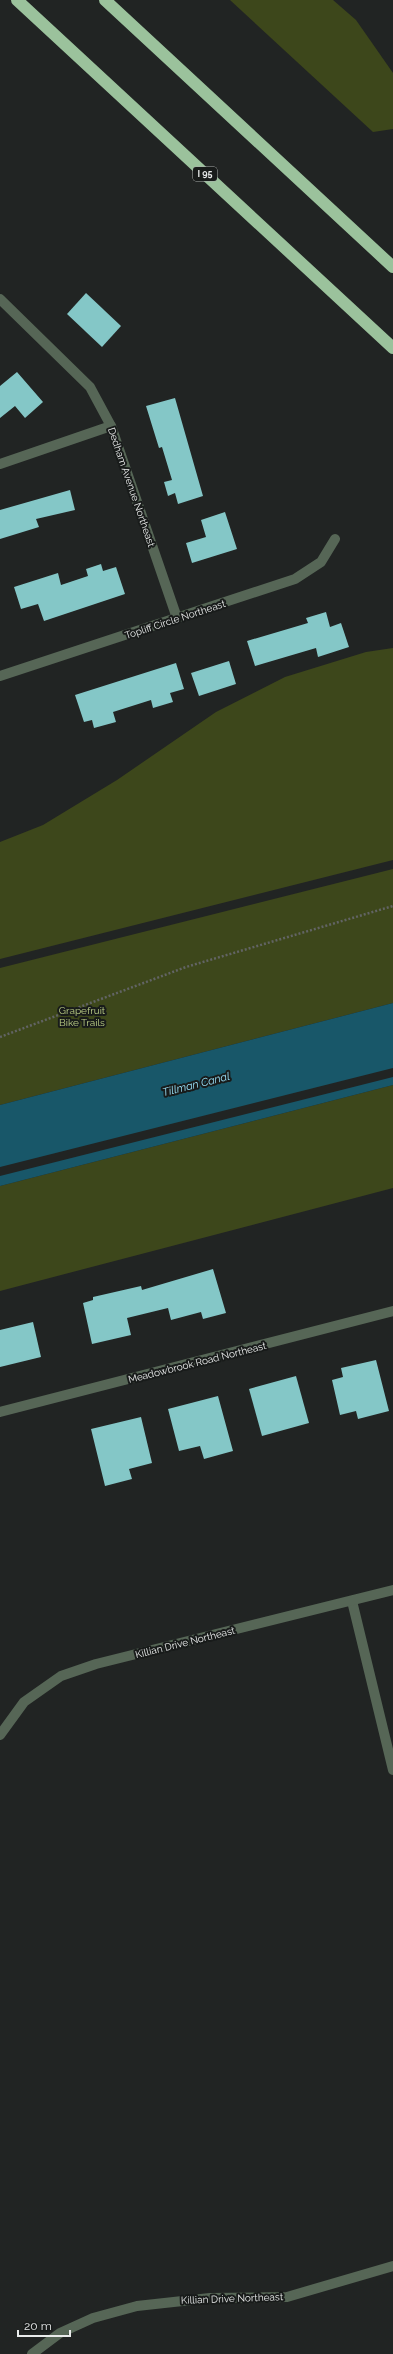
<svg xmlns="http://www.w3.org/2000/svg" width="393" height="2354" viewBox="0 0 393 2354" font-family="Raleway,sans-serif">
	<style>
		.green { fill: #3d471b }
		.water { fill: #185769 }
		.building { fill: #84c7c7 }
		.lines { fill: none; stroke-linecap: round; stroke-linejoin: round }
		.path { stroke: #626464; stroke-width: 2.5; stroke-dasharray: 2 2; stroke-linecap: butt }
		.minor { stroke: #566656; stroke-width: 10 }
		.motorway { stroke: #9bc29c; stroke-width: 12 }
		.labels { text-anchor: middle; stroke-width: 4; stroke-linejoin: round; paint-order: stroke }
		.shield { fill: #181b1a; stroke: #aaadac; stroke-width: 1 }
		.shield-label { font-size: 9px; font-weight: bold; fill: #e9ebeb }
		.street-label { font-size: 10px; fill: #e9ebeb; stroke: #181b1a }
		.park-label { font-size: 10px; fill: #bdd087; stroke: #181b1a }
		.water-label { font-size: 11px; font-style: italic; fill: #99e0f8; stroke: #181b1a }
	</style>
	<rect width="100%" height="100%" fill="#212423"/>
	<!-- green -->
	<g class="green">
		<path d="M230,0H333L356,20L393,73V129L373,132Z"/>
		<path d="M393,648V860L0,959V842L43,825L117,780L216,712L285,677L366,652Z"/>
		<path d="M393,869V1003L0,1105V968Z"/>
		<path d="M393,1085V1188L0,1291V1186Z"/>
	</g>
	<!-- water -->
	<g class="water">
		<path d="M393,1003V1068L0,1167V1105Z"/>
		<path d="M393,1077V1085L0,1186V1176Z"/>
	</g>
	<!-- building -->
	<g class="building">
		<path d="M86,293L121,326L102,347L67,314Z"/>
		<path d="M17,372L43,402L25,418L15,406L0,418V386Z"/>
		<path d="M175,398L203,496L178,504L175,493L168,496L164,482L172,480L162,447L159,448L146,406Z"/>
		<path d="M70,490L75,510L36,519L39,527L0,539V510Z"/>
		<path d="M225,512L237,549L192,563L186,543L206,537L201,520Z"/>
		<path d="M101,564L103,571L116,567L125,594L44,621L38,604L21,609L14,587L58,573L61,585L88,576L86,569Z"/>
		<path d="M326,612L330,627L341,623L349,647L318,657L316,648L255,666L247,641L308,623L306,618Z"/>
		<path d="M229,661L236,684L199,696L191,673Z"/>
		<path d="M176,663L184,689L170,693L173,702L153,708L151,700L113,712L116,722L94,728L92,720L84,722L75,695Z"/>
		<path d="M213,1269L226,1313L203,1319L201,1312L171,1320L168,1308L127,1318L131,1335L92,1344L83,1303L93,1300V1297L141,1286L142,1290Z"/>
		<path d="M33,1322L41,1357L0,1367V1330Z"/>
		<path d="M376,1360L389,1411L358,1419L356,1411L340,1415L332,1380L343,1377L341,1368Z"/>
		<path d="M296,1376L309,1423L262,1436L249,1389Z"/>
		<path d="M218,1396L233,1451L204,1459L200,1446L179,1451L168,1409Z"/>
		<path d="M141,1417L152,1463L129,1469L132,1479L105,1486L91,1429Z"/>
	</g>
	<g class="lines">
		<!-- path -->
		<path class="path" d="M0,1037L186,967L393,906"/>
		<!-- minor -->
		<g class="minor">
			<path d="M0,299L90,387L111,426L177,618"/>
			<path d="M0,464L111,426"/>
			<path d="M0,676L295,579L321,562L335,539"/>
			<path d="M0,1412L393,1311"/>
			<path d="M352,1601L393,1770"/>
			<path d="M0,1735L24,1702L61,1676L96,1664L393,1590"/>
			<path d="M32,2354L60,2333L93,2318L137,2306L210,2298L287,2297L393,2266"/>
		</g>
		<!-- motorway -->
		<g class="motorway">
			<path d="M17,0L393,348"/>
			<path d="M105,0L393,267"/>
		</g>
	</g>
	<g class="labels">
		<!-- shield labels -->
		<rect class="shield" x="193" y="167" width="24" height="14" rx="3"/>
		<g class="shield-label">
			<text x="205" y="177">I 95</text>
		</g>
		<!-- street labels -->
		<g class="street-label">
			<text transform="translate(132 487) rotate(71)" y="4">Dedham Avenue Northeast</text>
			<text transform="translate(175 619) rotate(-18)" y="4">Topliff Circle Northeast</text>
			<text transform="translate(197 1362) rotate(-14)" y="4">Meadowbrook Road Northeast</text>
			<text transform="translate(185 1642) rotate(-14)" y="4">Killian Drive Northeast</text>
			<text transform="translate(232 2298) rotate(-2)" y="4">Killian Drive Northeast</text>
		</g>
		<!-- park labels -->
		<g class="park-label">
			<text x="82" y="1014">Grapefruit<tspan x="82" dy="12">Bike Trails</tspan></text>
		</g>
		<!-- water labels -->
		<g class="water-label">
			<text transform="translate(196 1084) rotate(-14)" y="4">Tillman Canal</text>
		</g>
	</g>
	<!-- scale -->
	<path d="M18 2330v6h52v-6" fill="none" stroke="#e9ebeb" stroke-width="2"/>
	<text x="24" y="2330" font-size="12" fill="#e9ebeb" stroke="#181b1a" stroke-width="3" paint-order="stroke">20 m</text>
</svg>
